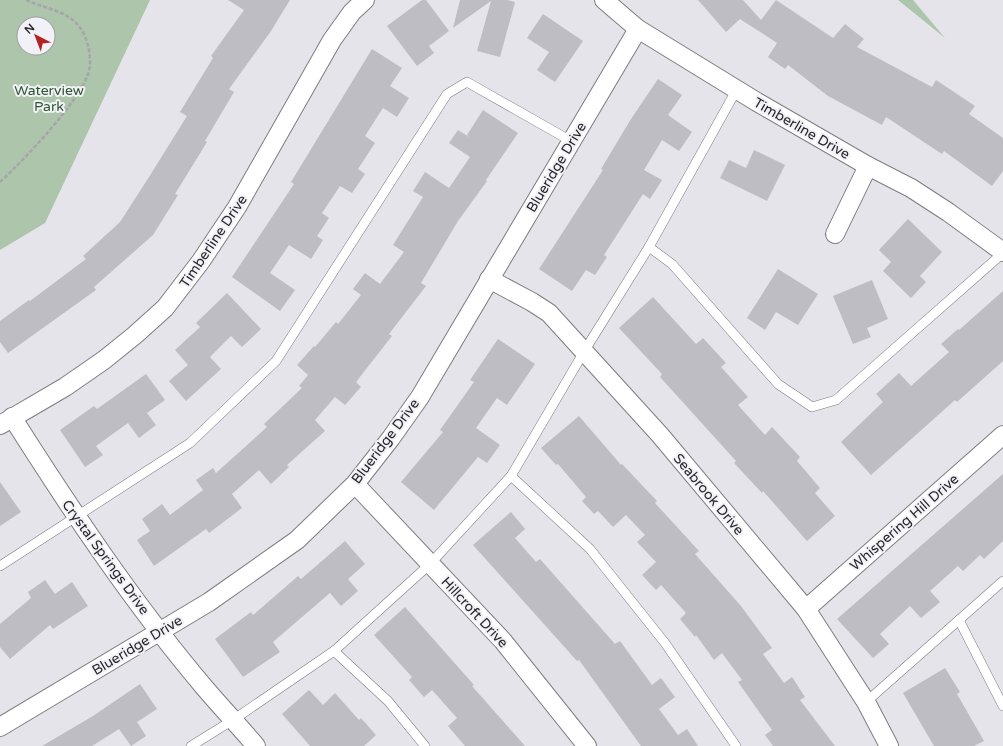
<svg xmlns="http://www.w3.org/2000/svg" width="1003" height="746" viewBox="0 0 1003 746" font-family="'Varela Round',sans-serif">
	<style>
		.green { fill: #acc5ab; fill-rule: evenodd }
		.building { fill: #bdbdc3 }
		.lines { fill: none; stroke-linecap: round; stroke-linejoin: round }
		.service-casing { stroke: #7d7d82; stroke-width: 10 }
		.minor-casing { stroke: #7d7d82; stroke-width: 20 }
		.path { stroke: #a5a5aa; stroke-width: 2.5; stroke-dasharray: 4 2; stroke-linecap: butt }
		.service { stroke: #fff; stroke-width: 9 }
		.minor { stroke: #fff; stroke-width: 18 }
		.labels { text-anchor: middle; stroke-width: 4; stroke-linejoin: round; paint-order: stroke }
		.park-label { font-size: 14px; fill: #2c572c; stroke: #f1f1f7 }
		.street-label { font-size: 14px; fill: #262628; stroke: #f1f1f7 }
	</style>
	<rect width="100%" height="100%" fill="#e4e4ea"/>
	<!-- green -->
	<g class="green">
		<path d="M0,0H150L45,223L0,250ZM24,24H48V48H24Z"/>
		<path d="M898,0H913L945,38Z"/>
	</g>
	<!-- building -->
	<g class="building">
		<path d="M228,0H290L271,31L229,89L234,92L205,141L207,142L175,194L178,195L153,235L94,287L96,290L8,353L0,342V321L29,300L30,301L86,259L83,256L120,222L149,177L187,116L180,112L213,58L211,56L244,10Z"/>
		<path d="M422,0H426L449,31L429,46L434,53L417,66L387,26Z"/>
		<path d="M460,0H507L515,2L500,57L477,51L491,1L453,28Z"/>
		<path d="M698,0H743L761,20L776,0L833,38L845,24L864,39L857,47L932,87L936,80L975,106L969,114L1003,138V171L992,186L944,151L942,154L886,117L882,125L828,96L788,65L785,69L768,57L777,43L740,19L726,32Z"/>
		<path d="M543,14L583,41L555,82L537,70L549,52L527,38Z"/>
		<path d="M372,49L402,68L390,86L409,98L397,117L383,108L365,136L375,143L358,169L365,174L352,193L340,186L322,213L329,218L317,236L323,240L311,259L289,245L270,273L295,290L280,311L232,277L294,184L291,182Z"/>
		<path d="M658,79L682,95L668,115L692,132L679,151L662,140L644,170L662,180L650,199L643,194L604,255L607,257L595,275L586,270L572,291L539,269L603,170L601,169L631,119Z"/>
		<path d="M483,110L518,133L486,180L487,181L458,221L421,283L426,286L389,334L392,336L356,382L361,387L345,405L335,397L315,420L325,431L287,465L289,467L271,484L259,470L232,494L242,508L209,533L206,529L154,566L137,540L150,531L142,519L162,504L170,515L203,490L196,480L213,468L216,473L267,427L264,424L302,388L299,386L308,375L297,365L314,346L315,347L336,322L338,324L361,295L353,289L365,273L380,284L404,252L393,245L423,197L413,191L425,172L449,188L470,157L449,143L458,130L469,137L467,135Z"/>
		<path d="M754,150L785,165L767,201L720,178L729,160L746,168Z"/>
		<path d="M908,219L942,252L920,276L926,282L911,298L883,271L891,262L879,250Z"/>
		<path d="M778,269L818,294L798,325L776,312L765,330L747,318Z"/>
		<path d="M872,280L888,319L867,328L871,337L853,344L833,296Z"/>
		<path d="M1003,291V361L957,402L955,400L871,475L841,442L883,402L876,394L899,373L911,386L949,352L941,344L958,329L959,330Z"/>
		<path d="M227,293L261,329L242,347L231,336L210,357L221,369L186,401L169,381L188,365L175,350L200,327L196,323Z"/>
		<path d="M653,297L696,344L703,338L726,363L721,367L748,397L738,405L765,435L772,427L800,457L797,461L820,488L815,493L835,516L807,541L763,491L762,493L734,463L736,461L660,377L662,374L619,328Z"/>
		<path d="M498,339L535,364L507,405L497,398L476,428L500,445L487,463L478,457L434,510L401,482L443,432L440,430L474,382L470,380Z"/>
		<path d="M146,374L165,400L147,413L156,425L139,438L128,423L96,446L103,455L85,467L60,430L94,406L97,409Z"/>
		<path d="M579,416L621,465L622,464L657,501L655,503L699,551L695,554L741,606L772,648L763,654L784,683L792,677L805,697L800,700L835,746H773L765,735L772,730L738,682L742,680L722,653L714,660L696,635L695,637L680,619L686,613L661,585L656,590L642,575L656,562L637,542L645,535L626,515L613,527L598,511L594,514L582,501L586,497L558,464L556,465L541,448Z"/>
		<path d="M1003,474V541L984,559L980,555L963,571L958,566L930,591L940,602L921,618L910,606L880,634L889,644L873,658L837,619Z"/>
		<path d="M0,482L21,512L0,526Z"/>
		<path d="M511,512L525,529L515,538L536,562L540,559L615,644L620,641L652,685L661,678L675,697L659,709L678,735L687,729L698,746H641L579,660L577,661L473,545Z"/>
		<path d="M345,541L365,564L348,579L358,591L341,606L330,593L273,642L280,652L243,677L215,639L251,612L253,615L298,576L301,579Z"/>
		<path d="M45,580L55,594L72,582L88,606L53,629L50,625L10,659L0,647V624L31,598L28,592Z"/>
		<path d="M405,607L474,685L472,686L525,746H465L448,726L457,718L432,690L424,697L409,680L412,677L374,635Z"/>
		<path d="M945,668L960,692L957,694L984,741L974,746H934L903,693Z"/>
		<path d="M140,684L157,709L137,722L146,736L131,746L119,729L92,746H42L93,716Z"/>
		<path d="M309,690L323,705L335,693L359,720L361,718L376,735L364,746H310L282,714Z"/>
	</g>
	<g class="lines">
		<!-- service casing -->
		<g class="service-casing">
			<g id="service">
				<path d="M649,247L672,264L778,384L812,407L836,400L1003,253"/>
				<path d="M511,476L590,549L665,643L736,746"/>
				<path d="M0,566L190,443L276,361L447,94L467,82L571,141"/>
				<path d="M959,620L1003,706"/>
				<path d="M334,651L388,701L425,746"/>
				<path d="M866,702L1003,581"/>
				<path d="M191,746L233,720L334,651L430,564L511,476L585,350L649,247L737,89"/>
			</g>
		</g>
		<!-- minor casing -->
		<g class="minor-casing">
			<g id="minor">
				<path d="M604,0L638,29L757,102L868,166L911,188L948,212L1003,252"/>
				<path d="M835,234L868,166"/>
				<path d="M489,279L532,302L549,313L660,435L806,609L866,702L889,746"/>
				<path d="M12,417C71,510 133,603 204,687C221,707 239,726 256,746"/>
				<path d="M0,425L65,387L104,360L135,335L165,308L201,261L237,207L332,40L352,12L365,0"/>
				<path d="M355,484L503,641L587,746"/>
				<path d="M806,609L1003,435"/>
				<path d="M0,727L209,602L297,540L355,484L391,438L420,397L638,29"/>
			</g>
		</g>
		<!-- path -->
		<path class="path" d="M0,182C23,161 82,99 89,71C92,56 88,37 78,25C65,10 43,8 26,0"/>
		<!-- service -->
		<use href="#service" class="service"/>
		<!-- minor -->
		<use href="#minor" class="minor"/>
	</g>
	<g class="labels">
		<!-- park labels -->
		<g class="park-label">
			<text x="49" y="95">Waterview<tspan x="49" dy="16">Park</tspan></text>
		</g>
		<!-- street labels -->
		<g class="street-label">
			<text transform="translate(802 128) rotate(30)" y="5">Timberline Drive</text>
			<text transform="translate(556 167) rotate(-59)" y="5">Blueridge Drive</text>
			<text transform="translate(213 241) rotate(-56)" y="5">Timberline Drive</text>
			<text transform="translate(385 441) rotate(-53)" y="5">Blueridge Drive</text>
			<text transform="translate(709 494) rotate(50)" y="5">Seabrook Drive</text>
			<text transform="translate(904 522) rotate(-41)" y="5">Whispering Hill Drive</text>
			<text transform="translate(106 557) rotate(54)" y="5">Crystal Springs Drive</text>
			<text transform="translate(475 612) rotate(47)" y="5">Hillcroft Drive</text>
			<text transform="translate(137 645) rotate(-31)" y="5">Blueridge Drive</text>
		</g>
	</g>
	<!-- north arrow -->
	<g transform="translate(36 36) rotate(318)"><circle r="19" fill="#f1f1f7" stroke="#a0a0a4"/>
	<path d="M0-3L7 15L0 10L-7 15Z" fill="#b32324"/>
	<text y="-6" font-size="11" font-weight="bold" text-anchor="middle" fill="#262628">N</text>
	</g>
</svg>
